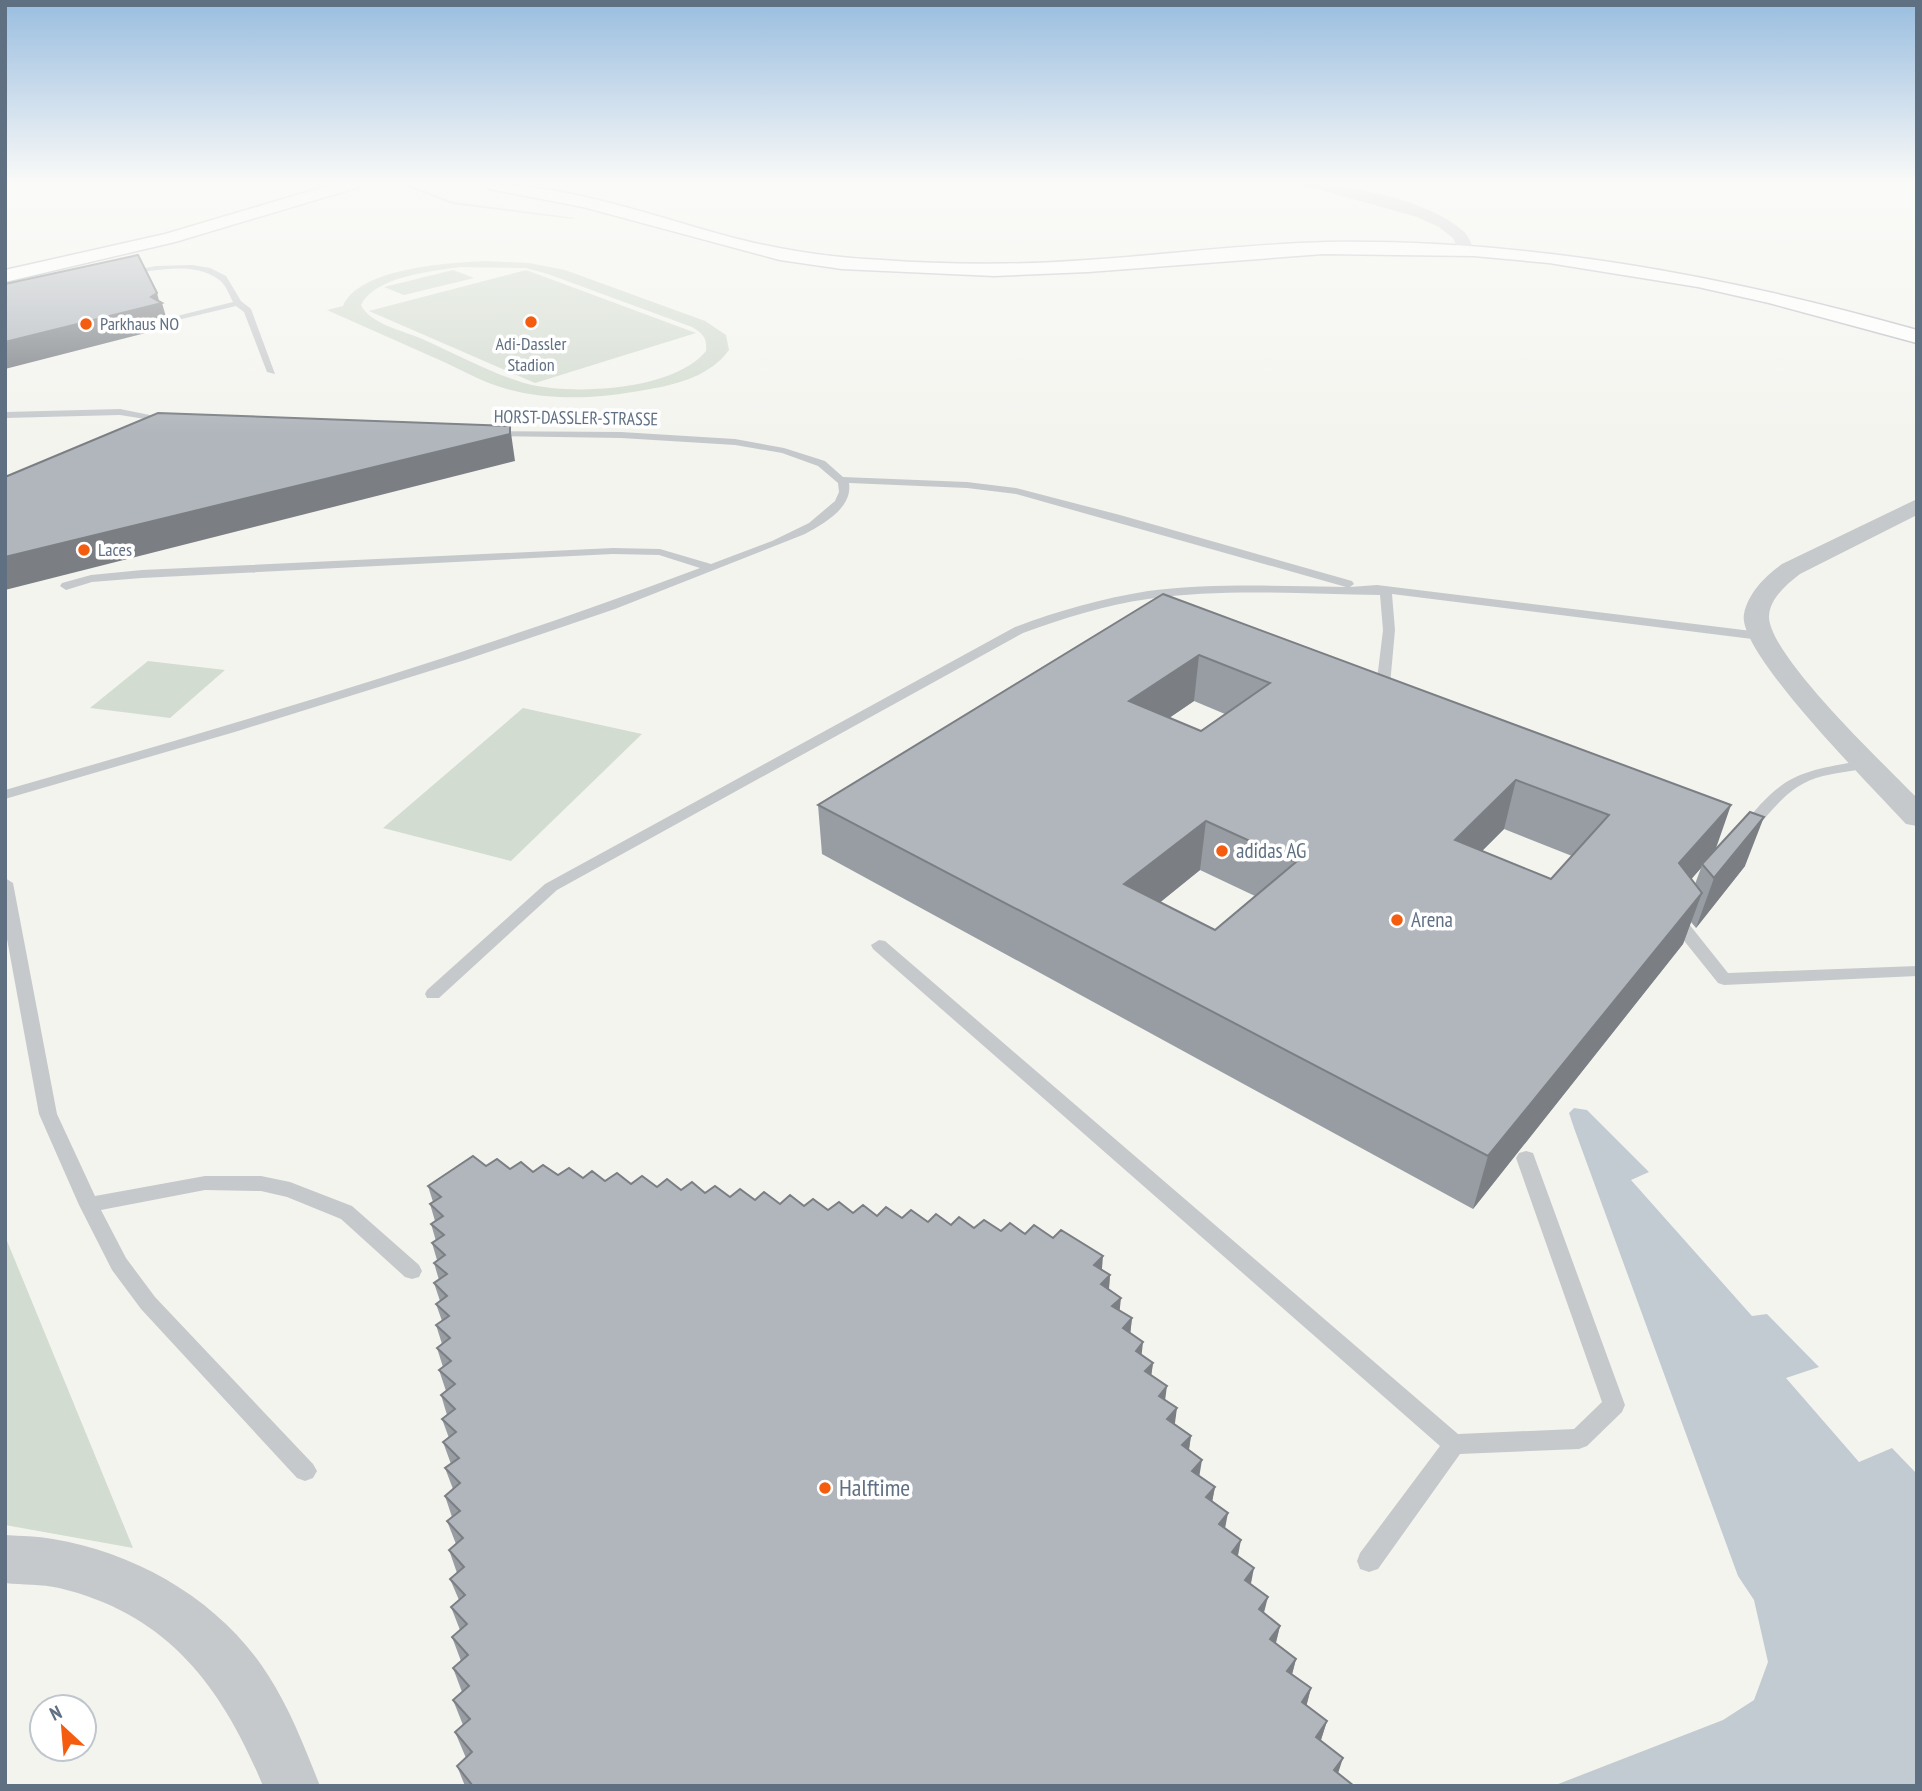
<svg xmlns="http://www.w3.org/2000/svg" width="1922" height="1791" viewBox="0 0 1922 1791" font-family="'PT Sans Narrow',sans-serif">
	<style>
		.green { fill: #d3dcd0; fill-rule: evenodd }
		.water { fill: #c2cbd1 }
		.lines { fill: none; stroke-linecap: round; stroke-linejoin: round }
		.stream { fill: #c2cbd1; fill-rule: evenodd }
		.secondary-casing { stroke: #b7bbc0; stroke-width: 3 }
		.lane { fill: #c6c9cc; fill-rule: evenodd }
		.street { fill: #c6c9cc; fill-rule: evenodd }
		.secondary { fill: #fff; fill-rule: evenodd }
		.wall { fill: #979da2; fill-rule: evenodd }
		.shaded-wall { fill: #7b7f84 }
		.building { fill: #b0b6bc; stroke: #7b7f84; stroke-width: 2; fill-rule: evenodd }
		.poi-dot { fill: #f45c0f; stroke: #fff; stroke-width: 2.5 }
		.labels { text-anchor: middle; stroke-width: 7; stroke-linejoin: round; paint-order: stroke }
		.far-poi-label { font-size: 18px; fill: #607083; stroke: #fff; text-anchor: start }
		.far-street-label { font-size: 18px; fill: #607083; stroke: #fff }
		.poi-label { font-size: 21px; fill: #607083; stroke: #fff; text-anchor: start }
		.near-poi-label { font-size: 24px; fill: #607083; stroke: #fff; text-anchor: start }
	</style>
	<rect width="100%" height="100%" fill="#f4f4ef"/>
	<!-- green -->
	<g class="green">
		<path d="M484,261L529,263L565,270L705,321L726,335L729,350C711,375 679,384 650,389C605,398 553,402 507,389C485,383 465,372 444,362C405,345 366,327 327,310L343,306C359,268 448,263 484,261ZM461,267L526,268L548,274L692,327C703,334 707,337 706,351C674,391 570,396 524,383C488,372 454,353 420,338C403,331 369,323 361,305C375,276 433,271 461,267Z"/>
		<path d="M453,270L474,278L404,295L384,287Z"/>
		<path d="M526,270L696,333L535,383L369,311Z"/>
		<path d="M148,661L225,670L170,718L90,708Z"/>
		<path d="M523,708L642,734L511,861L383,828Z"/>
		<path d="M5,1236L133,1548L5,1525Z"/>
	</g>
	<!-- water -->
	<path class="water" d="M1574,1108L1587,1110L1649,1172L1631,1180L1752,1316L1767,1314L1819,1367L1786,1378L1859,1462L1892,1448L1917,1474V1786H1553L1723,1720L1754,1700L1768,1662L1754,1600L1738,1576L1574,1128L1569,1113Z"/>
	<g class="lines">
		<!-- stream -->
		<path class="stream" d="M407,184L453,202L575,218L573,219L452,204L400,184Z"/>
		<!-- secondary casing -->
		<g class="secondary-casing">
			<g id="secondary">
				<path d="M334,184H361L359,187L175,242L5,282V270L165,234Z"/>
				<path d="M482,184C570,184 654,217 738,239C786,251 834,258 882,260C951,265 1019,265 1087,260C1167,255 1247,244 1327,242C1529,239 1723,275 1917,330V343L1769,303L1698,287L1549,263L1474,256L1323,254L1088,272L994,276L842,269L780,260L583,207L490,189Z"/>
			</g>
		</g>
		<!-- lane -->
		<g class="lane">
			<path d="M192,265L210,268L226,276L241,301L251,309L275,374L267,372L244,312L236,306L165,323L161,320L233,302C229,294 225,283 218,279C193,261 153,271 125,275L121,273L156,266Z"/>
			<path d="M120,409L175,420L170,423L120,415L5,418V412Z"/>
			<path d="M489,431L621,432L735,439L784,448L825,461L843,477L967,482L1016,488L1120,515L1352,581L1354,584L1350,587L1377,585L1760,632L1766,636L1760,640L1392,594L1395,630L1389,696L1382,700L1375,696L1383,630L1380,595C1303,594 1225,588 1148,599C1105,605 1064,618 1023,633L557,890L439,998H427L425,994L427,990L545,884L1015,627C1058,611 1103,598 1148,591C1214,583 1280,586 1346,587L1016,494L967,488L849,483C853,508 823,524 805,534L615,609L465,660L238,731L5,799V790C239,723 472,654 700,568L659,555L613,554L142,578L92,582L66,590L60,586L62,583L91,575L142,570L613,548L660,549L711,564L772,541L809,523L835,501L839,492L838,483L818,466L782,453L735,445L621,438L485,436L484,434Z"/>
			<path d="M1867,760L1874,764L1872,767C1856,771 1839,772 1823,776C1789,784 1773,810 1751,834L1746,835L1739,831C1781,774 1799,771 1867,760Z"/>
			<path d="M5,878L13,883L57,1114L95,1196L205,1176H261L290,1182L352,1206L419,1265L422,1271L419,1277L412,1279L405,1277L341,1219L287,1197L261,1191L205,1190L101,1210L126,1258L155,1297L313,1464L317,1471L313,1478L305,1481L297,1478L141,1309L112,1270L79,1205L39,1114L5,928Z"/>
			<path d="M1675,913L1681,914L1728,973L1917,966V976L1724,985L1718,983L1669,922L1667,918L1669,914Z"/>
			<path d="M879,940L885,941L1458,1434L1574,1429L1602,1402L1516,1158L1519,1153L1526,1151L1533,1153L1625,1405L1622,1412L1587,1446L1579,1449L1460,1454L1378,1569L1369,1572L1360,1569L1357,1561L1360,1553L1440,1446L873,949L871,945Z"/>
		</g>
		<!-- street -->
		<g class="street">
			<path d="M1299,184C1346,184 1428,199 1463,231C1469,236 1471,244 1474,250L1472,253H1460L1453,238L1439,227L1417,217Z"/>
			<path d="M1917,499V515L1800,574C1787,584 1770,598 1769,616C1768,655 1886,766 1917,798V826L1906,824C1876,791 1736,652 1744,614C1748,593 1766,575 1782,564Z"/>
			<path d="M5,1535C21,1536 37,1536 53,1539C138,1553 222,1602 268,1675C290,1709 305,1748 320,1786H263C222,1687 168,1614 59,1588C41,1584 23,1585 5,1583Z"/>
		</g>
		<!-- secondary -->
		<use href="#secondary" class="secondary"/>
	</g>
	<!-- wall -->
	<g class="wall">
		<path d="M1163,594L1715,850L1745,866L1696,928L1691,922L1683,944L1473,1209L822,854L818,805ZM1194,701L1225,714L1201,731L1169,718ZM1504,829L1572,856L1551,879L1482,851ZM1701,868L1695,884L1691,879ZM1200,870L1255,896L1215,930L1160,902Z"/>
		<path d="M486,1166L631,1184L828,1210L1025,1234L1102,1269L1110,1275L1109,1289L1120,1311L1132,1318L1130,1333L1142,1355L1153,1363L1151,1375L1165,1401L1175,1424L1191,1436L1189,1450L1199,1476L1215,1487L1212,1501L1264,1613L1280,1626L1276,1643L1296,1659L1292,1674L1311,1688L1306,1706L1327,1721L1321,1740L1338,1773L1354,1786H465L457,1766L466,1758L455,1732L463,1725L453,1700L462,1692L453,1668L461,1661L452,1637L460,1630L451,1607L459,1600L450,1579L457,1573L449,1550L456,1544L447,1521L452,1517L445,1496L453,1489L445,1468L451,1464L443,1442L449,1438L442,1419L447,1415L441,1395L446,1391L439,1370L443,1367L437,1348L442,1344L436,1325L442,1321L436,1304L440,1301L434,1283L439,1280L434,1263L437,1260L432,1243L436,1241L431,1224L435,1221L430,1204L433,1202L428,1186Z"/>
	</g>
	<!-- shaded-wall -->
	<g class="shaded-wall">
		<path d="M157,293L160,304L162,303L169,327L5,369V342L151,297Z"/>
		<path d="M510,426L515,461L5,590V557Z"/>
		<path d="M1199,655L1194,701L1125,748L1129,701Z"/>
		<path d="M1516,780L1504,829L1444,889L1455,840Z"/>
		<path d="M1731,805L1714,854L1702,864L1701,868L1662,913L1679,863Z"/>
		<path d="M1764,817L1745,866L1696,928L1714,878Z"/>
		<path d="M1206,821L1200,870L1120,935L1124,884Z"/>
		<path d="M1702,893L1683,944L1473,1209L1488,1156Z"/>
		<path d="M1103,1256L1100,1293L1094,1265Z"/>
		<path d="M1110,1275L1107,1312L1101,1284Z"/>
		<path d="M1121,1298L1117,1335L1112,1306Z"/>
		<path d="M1132,1318L1128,1355L1123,1328Z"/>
		<path d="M1143,1342L1139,1379L1136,1351Z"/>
		<path d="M1153,1363L1148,1400L1145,1371Z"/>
		<path d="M1167,1386L1162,1423L1159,1396Z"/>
		<path d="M1177,1408L1172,1445L1167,1419Z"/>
		<path d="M1191,1436L1185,1473L1182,1445Z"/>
		<path d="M1202,1460L1196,1496L1192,1471Z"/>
		<path d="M1215,1487L1208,1523L1206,1497Z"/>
		<path d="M1228,1513L1221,1549L1219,1524Z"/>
		<path d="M1241,1540L1234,1576L1232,1552Z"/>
		<path d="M1254,1568L1247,1604L1245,1580Z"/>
		<path d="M1268,1597L1259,1632V1609Z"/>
		<path d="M1280,1626L1271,1661L1270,1639Z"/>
		<path d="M1296,1659L1287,1694V1671Z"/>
		<path d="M1311,1688L1302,1723V1702Z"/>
		<path d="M1327,1721L1316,1755V1737Z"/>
		<path d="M1343,1758L1334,1786V1770Z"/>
	</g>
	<!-- building -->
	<g class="building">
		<path d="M138,255L157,293L151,297L162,303L5,342V284Z"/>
		<path d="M158,413L510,426V434L5,557V477Z"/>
		<path d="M1163,594L1731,805L1679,863L1702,893L1488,1156L818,805ZM1199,655L1270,683L1201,731L1129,701ZM1516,780L1609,815L1551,879L1455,840ZM1206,821L1296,862L1215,930L1124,884Z"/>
		<path d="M1750,812L1764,817L1714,878L1702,864Z"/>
		<path d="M473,1156L486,1166L497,1159L510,1169L521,1162L533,1172L543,1165L558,1175L569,1168L583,1178L592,1171L605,1181L617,1173L631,1184L642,1176L657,1187L667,1179L681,1190L692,1182L705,1193L715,1186L730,1197L740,1189L755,1200L764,1192L780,1204L790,1195L804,1206L813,1199L828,1210L839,1202L853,1213L863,1205L877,1216L886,1207L902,1218L911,1210L928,1222L936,1214L951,1225L959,1217L974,1228L984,1220L1001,1231L1010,1223L1025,1234L1034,1225L1053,1238L1061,1230L1103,1256L1094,1265L1110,1275L1101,1284L1121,1298L1112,1306L1132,1318L1123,1328L1143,1342L1136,1351L1153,1363L1145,1371L1167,1386L1159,1396L1177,1408L1167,1419L1191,1436L1182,1445L1202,1460L1192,1471L1215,1487L1206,1497L1228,1513L1219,1524L1241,1540L1232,1552L1254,1568L1245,1580L1268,1597L1259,1609L1280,1626L1270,1639L1296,1659L1287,1671L1311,1688L1302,1702L1327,1721L1316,1737L1343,1758L1334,1770L1354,1786H473L457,1766L472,1752L455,1732L470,1719L453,1700L469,1686L453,1668L468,1655L452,1637L467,1624L451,1607L465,1595L450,1579L464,1567L449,1550L463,1538L447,1521L460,1511L445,1496L460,1483L445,1468L459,1458L443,1442L456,1432L442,1419L455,1409L441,1395L455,1384L439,1370L451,1361L437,1348L450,1338L436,1325L449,1316L436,1304L447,1296L434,1283L447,1274L434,1263L445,1255L432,1243L444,1235L431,1224L443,1216L430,1204L441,1197L428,1186Z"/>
	</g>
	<!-- sky -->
	<linearGradient id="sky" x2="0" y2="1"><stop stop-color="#99bddf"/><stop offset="0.42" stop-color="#fafaf8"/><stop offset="1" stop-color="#fafaf8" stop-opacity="0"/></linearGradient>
	<rect width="1922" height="435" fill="url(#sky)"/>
	<!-- markers -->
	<g class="poi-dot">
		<circle cx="531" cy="322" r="7"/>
		<circle cx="86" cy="324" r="7"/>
		<circle cx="84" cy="550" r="7"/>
		<circle cx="1222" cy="851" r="7"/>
		<circle cx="1397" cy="920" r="7"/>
		<circle cx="825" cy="1488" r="7"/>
	</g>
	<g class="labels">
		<!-- far-poi labels -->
		<g class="far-poi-label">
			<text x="100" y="330">Parkhaus NO</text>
			<text x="531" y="350" text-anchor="middle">Adi-Dassler<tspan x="531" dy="21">Stadion</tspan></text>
			<text x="98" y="556">Laces</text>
		</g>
		<!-- far-street labels -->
		<g class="far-street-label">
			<text transform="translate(576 418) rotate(1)" y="6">HORST-DASSLER-STRASSE</text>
		</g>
		<!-- poi labels -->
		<g class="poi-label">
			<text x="1236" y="858">adidas AG</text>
			<text x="1411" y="927">Arena</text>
		</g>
		<!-- near-poi labels -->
		<g class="near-poi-label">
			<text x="839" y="1496">Halftime</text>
		</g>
	</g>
	<!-- border -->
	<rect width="1922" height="1791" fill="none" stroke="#607083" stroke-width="14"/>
	<!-- north arrow -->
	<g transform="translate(63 1728) rotate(334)"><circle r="33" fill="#ffffff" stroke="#bfc6cd" stroke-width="2"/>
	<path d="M0-5L12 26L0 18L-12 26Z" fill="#f45c0f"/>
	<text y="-10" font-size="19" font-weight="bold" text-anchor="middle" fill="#607083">N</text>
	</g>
</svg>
